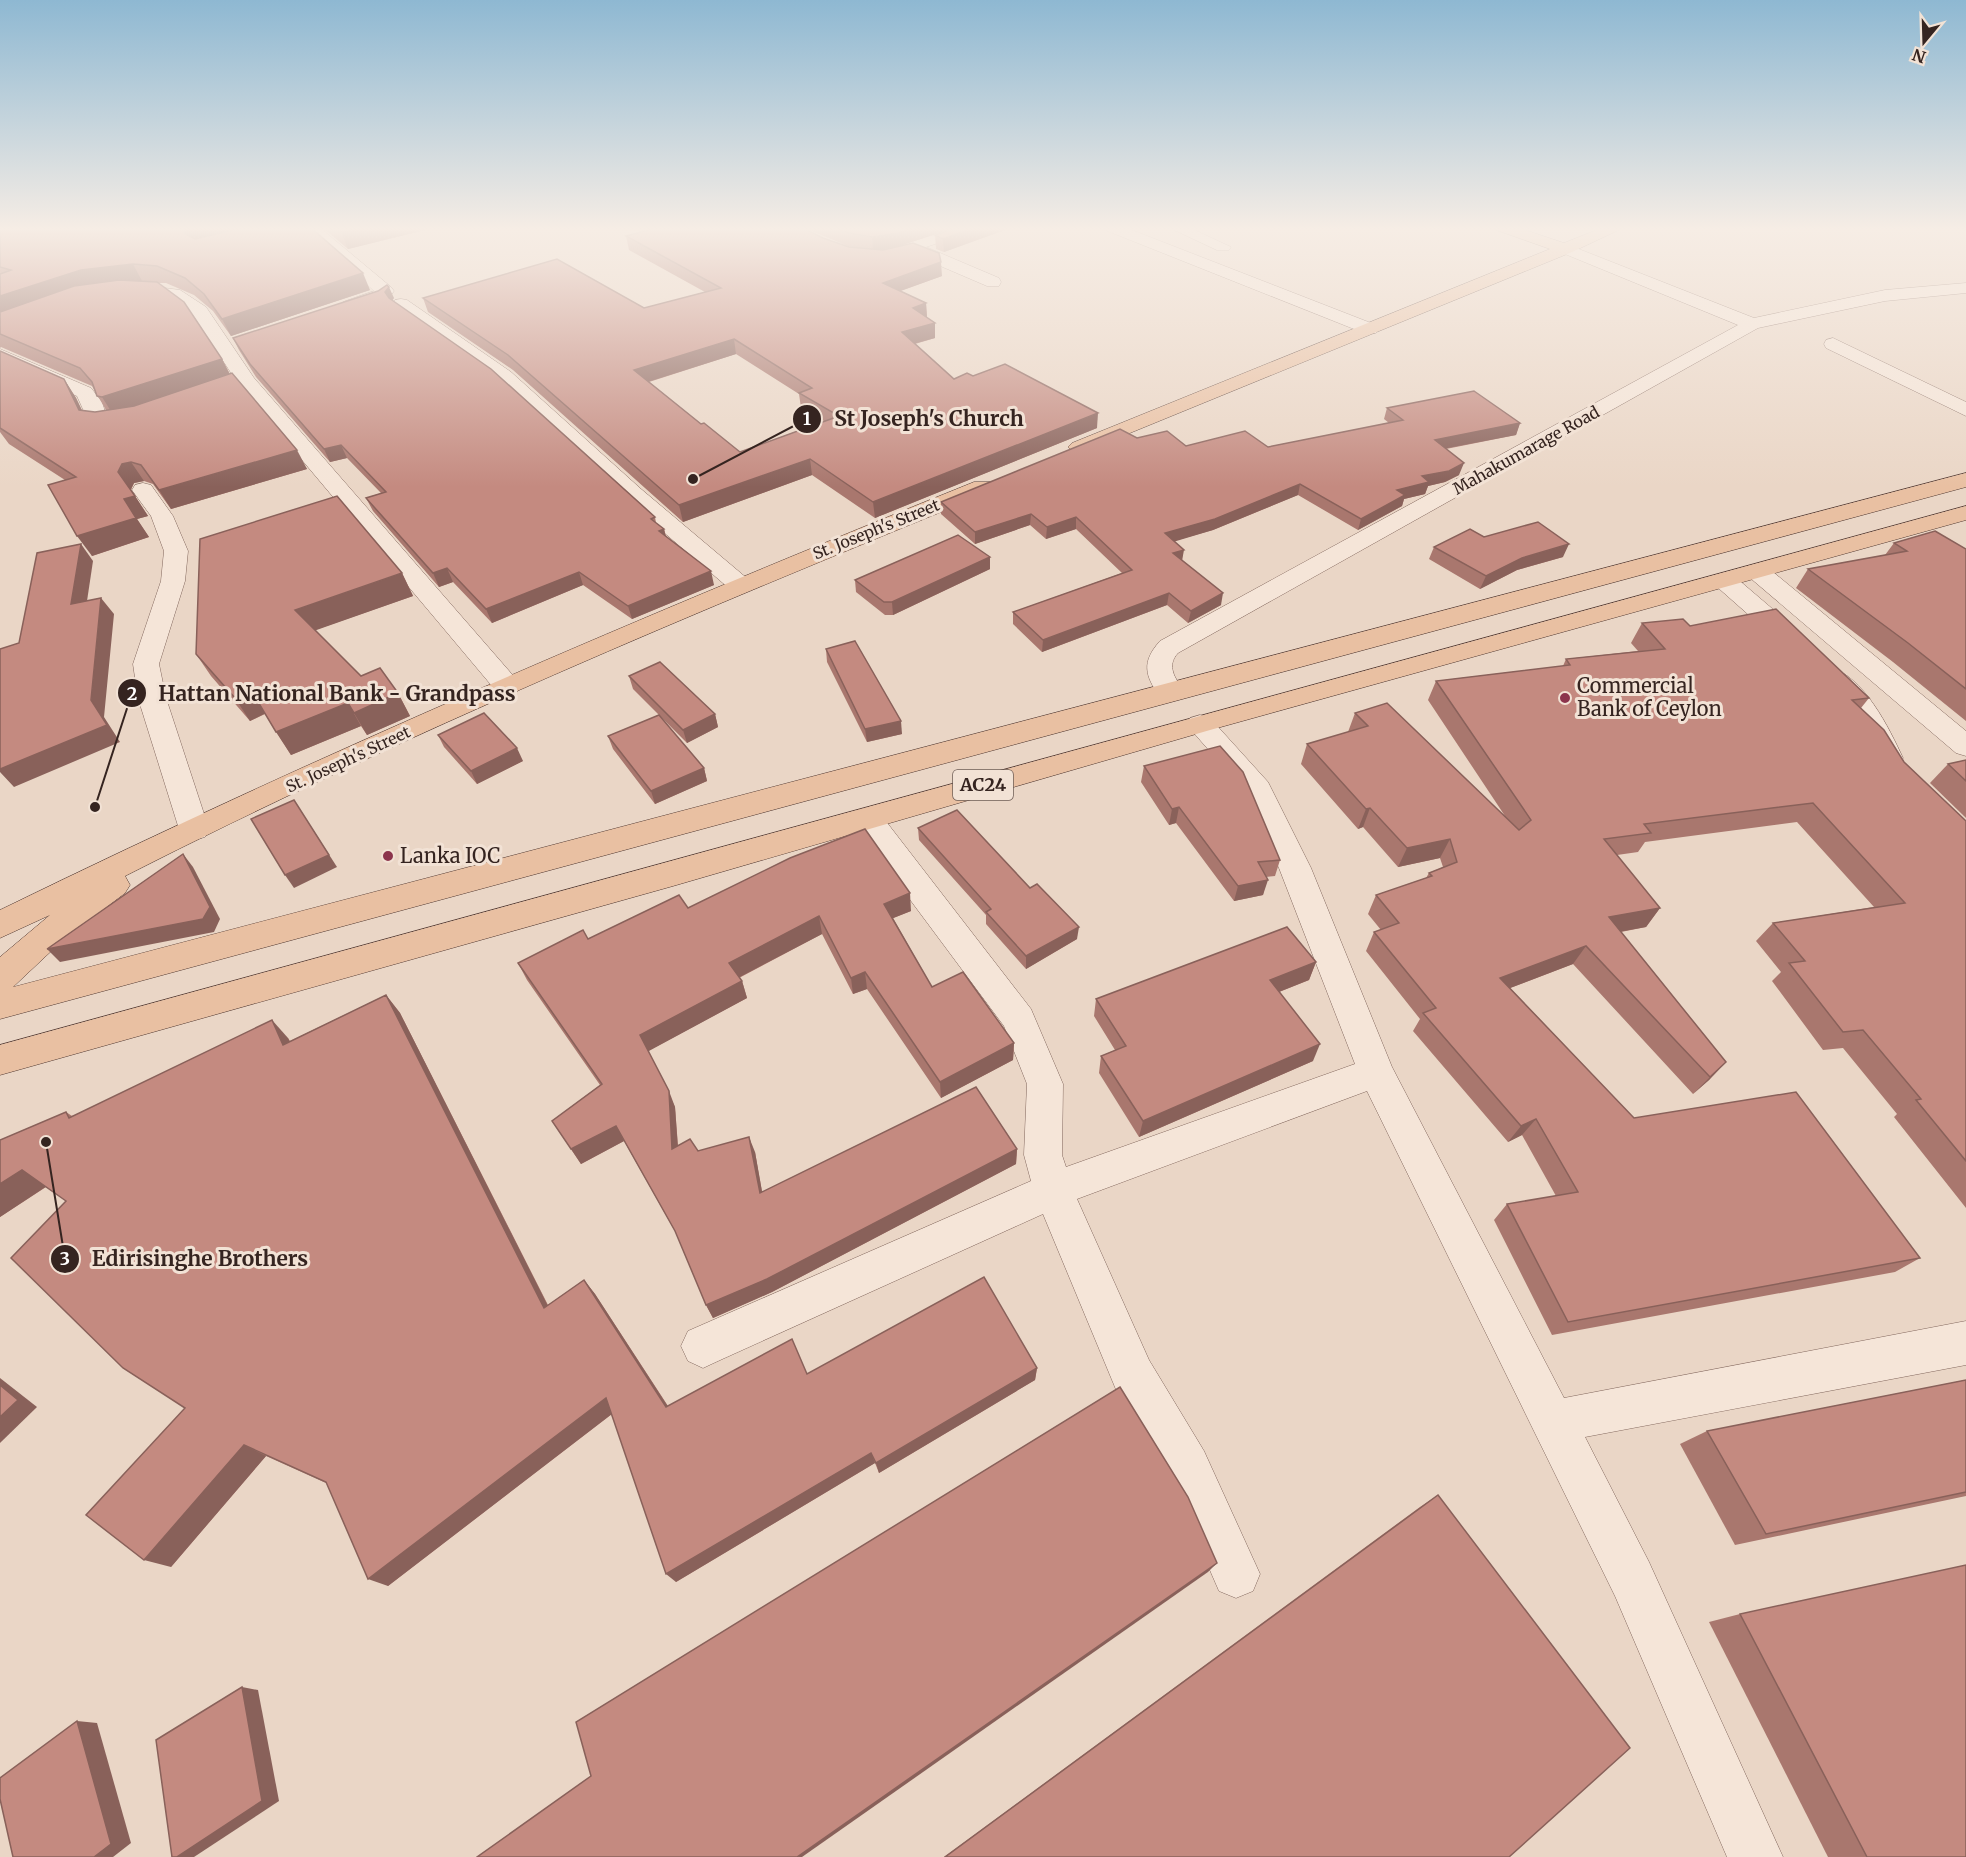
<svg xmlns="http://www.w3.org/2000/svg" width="1966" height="1857" viewBox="0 0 1966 1857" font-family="Merriweather,serif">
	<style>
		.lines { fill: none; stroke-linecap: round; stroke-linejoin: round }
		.minor-casing { stroke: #83685e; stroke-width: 1 }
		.major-casing { stroke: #513831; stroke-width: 1 }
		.minor { fill: #f5e5d8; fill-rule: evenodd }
		.major { fill: #e9c0a2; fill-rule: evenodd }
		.wall { fill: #a9776e; fill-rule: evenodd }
		.shaded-wall { fill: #89615a }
		.building { fill: #c48a80; stroke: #89615a; stroke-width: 1.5; fill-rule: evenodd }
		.poi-dot { fill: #8c344c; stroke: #f2e2d5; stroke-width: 2 }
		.labels { text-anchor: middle; stroke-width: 6; stroke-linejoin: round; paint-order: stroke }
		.far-street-label { font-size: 16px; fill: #352420; stroke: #f2e2d5 }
		.shield { fill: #f2e2d5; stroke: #6e5d56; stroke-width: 1.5 }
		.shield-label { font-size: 18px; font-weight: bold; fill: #352420 }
		.poi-label { font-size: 20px; fill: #352420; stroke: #f2e2d5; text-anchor: start }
		.leader { fill: none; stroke: #352420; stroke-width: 2 }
		.callout-dot { fill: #352420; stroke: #f2e2d5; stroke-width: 2 }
		.mark-label { font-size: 18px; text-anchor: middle; font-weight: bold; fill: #fff }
		.callout-label { font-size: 21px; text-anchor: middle; font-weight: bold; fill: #352420; stroke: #f2e2d5; stroke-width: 6; stroke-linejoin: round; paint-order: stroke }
	</style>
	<rect width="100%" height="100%" fill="#ead6c6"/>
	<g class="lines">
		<!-- minor casing -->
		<g class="minor-casing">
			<g id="minor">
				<path d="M302,227H319L391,287L394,291L391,295L355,310H343L340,306L343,302L374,291Z"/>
				<path d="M957,227H979L977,230L926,247L999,278L1001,282L999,286H987L910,253L878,263L870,258L872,255Z"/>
				<path d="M1103,227H1124L1376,325L1379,329L1376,333H1364L1105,230Z"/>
				<path d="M1168,227H1188L1231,247L1229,250H1217Z"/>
				<path d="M1566,244L1754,318L1885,290L1966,283V293L1885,301L1758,328L1178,653C1166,666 1175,678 1184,691L1180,697L1170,700L1160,697C1145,676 1141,662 1160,641L1738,325L1560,252L1558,249Z"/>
				<path d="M141,285L180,290L206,307L254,378L517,680L520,686L517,692L507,695L497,692L239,385L193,315L168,297L128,296L119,291L122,287Z"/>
				<path d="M401,299L407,300L511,372L641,489L749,580L752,585L749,590L740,592L731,590L625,499L497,380L395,308L392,304L395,300Z"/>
				<path d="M1833,338L1966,402V416L1826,348L1824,344L1826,340Z"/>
				<path d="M0,349L91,388L102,402L107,418L130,413L137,415L140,419C131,433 105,431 91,427L77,396L0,362Z"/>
				<path d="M143,483L151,485L173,516L188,551L185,581L159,664L166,698L209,829L205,837L194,840L183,837L179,829L138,698L133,664L161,581L164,551L151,516L132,490L135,485Z"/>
				<path d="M1758,565L1767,567L1966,731V756L1956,753L1749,577L1746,572L1749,567Z"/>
				<path d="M1725,574L1734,576L1803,635L1807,641L1803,647L1794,649L1785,647L1716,586L1713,581L1716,576Z"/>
				<path d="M1829,667C1864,676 1889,728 1903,758L1899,765L1889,768L1879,765L1856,717L1816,675L1820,669Z"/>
				<path d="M1200,715L1210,718L1268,782L1311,868L1392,1067L1564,1398L1966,1321V1365L1585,1437L1649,1562L1783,1857H1727L1615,1596L1367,1091L1077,1199L1149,1360L1204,1451L1260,1574L1253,1591L1236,1598L1219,1591L1172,1483L1117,1392L1043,1214L718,1361L703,1368L688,1361L681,1346L688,1331L1031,1181L1024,1155L1027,1084L1004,1026L856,827L852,819L856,811L867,808L878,811L1031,1009L1063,1084L1062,1155L1066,1167L1355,1064L1279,868L1241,787L1186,724L1190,718Z"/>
			</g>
		</g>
		<!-- major casing -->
		<g class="major-casing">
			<g id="major">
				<path d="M1494,227H1516L1564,243L1604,227H1625L1572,252L1086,451H1072L1068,447L1072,443L1550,249L1496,230Z"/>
				<path d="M1966,473V487L0,1019V957L50,915L0,938V910C319,754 645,615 974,482H990L993,487L990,492C698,611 406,733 125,876L130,885L125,893L62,941L13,987Z"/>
				<path d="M1966,506V520L1210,730L673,886L0,1075V1045Z"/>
			</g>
		</g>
		<!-- minor -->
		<use href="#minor" class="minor"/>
		<!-- major -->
		<use href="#major" class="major"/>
	</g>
	<!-- wall -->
	<g class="wall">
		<path d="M0,227L370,290L231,336L213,311L194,295L166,283H158L222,359L230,374L307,469L171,509L153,484L144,481L134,483L131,490L148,516L137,519L149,537L92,556L65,480L9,444L0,432V351L64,379L76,398L82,411L95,412L106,410L92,386L1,347L0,348Z"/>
		<path d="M322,227H437L348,249Z"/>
		<path d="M660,227H1013L944,252L936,249L935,235L952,229L902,245L942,276L900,291L926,303L927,318L935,338L915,344L954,379L1097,428L875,518L812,475L683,522L513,370L428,312L423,298L644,308L705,292L629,250L626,236ZM802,227L805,228L850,247L856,248L849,247L823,238ZM736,354L799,394L801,408L824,421L740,452L701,424L649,382Z"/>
		<path d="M394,298L392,300L655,517L656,523L664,529L666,536L714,585L632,619L583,585L492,623L453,582L439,587L373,511L366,498L381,493L347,458L330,462L256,377L239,350L233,338Z"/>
		<path d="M1387,408L1520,423L1516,435L1446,449L1459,475L1445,482L1428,486L1425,494L1404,499L1402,506L1358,530L1298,495L1213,530L1174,541L1182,560L1221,605L1188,623L1167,605L1042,652L1013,624V612L1122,573L1076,529L1046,539L1030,525L975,544L941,514V502L1137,438L1186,446L1268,447L1389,423L1384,419Z"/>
		<path d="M1894,543L1966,549V721L1893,662L1796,588L1808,569L1885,555Z"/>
		<path d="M1434,547L1563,557L1517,570L1480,589L1429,559Z"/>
		<path d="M990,557V569L893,615H885L856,592L855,580Z"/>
		<path d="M402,573L413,596L315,630L361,676L398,693L410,716L367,735L361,726L291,755L265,714L250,721L211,676L196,654Z"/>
		<path d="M1642,623L1690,626L1869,698L1861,708L1904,762L1966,821V1208L1894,1117L1897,1114L1843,1048L1823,1050L1772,981L1781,972L1756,941L1773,923L1874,907L1797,822L1645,842L1638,852L1617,855L1660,908L1646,927L1621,932L1726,1062L1709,1080L1693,1094L1573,964L1510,988L1634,1118L1920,1258L1895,1272L1552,1335L1494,1220L1507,1204L1556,1196L1522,1135L1508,1142L1413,1031L1420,1019L1366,951L1374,932L1381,930L1368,914L1376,895L1426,878L1429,873L1443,867L1440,858L1398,867L1363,827L1358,829L1301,764L1307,744L1348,732L1355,713L1505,816L1428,700L1436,681L1563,666L1566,659L1638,651L1631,643Z"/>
		<path d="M826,649L902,734L867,742L827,662Z"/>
		<path d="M629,676L715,714L718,727L687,743L659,715L704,768L707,781L655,804L613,749L608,736L659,715L633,689Z"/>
		<path d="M438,735L523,761L477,784L444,747Z"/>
		<path d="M1966,760V818L1930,783L1948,764Z"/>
		<path d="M1144,766L1280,860L1275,876L1266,877L1263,895L1234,901L1176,823L1169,825L1141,782Z"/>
		<path d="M918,828L1077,939L1026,969L986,924V915L919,840Z"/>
		<path d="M688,908L911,911L893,918L932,987L1014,1043L1013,1060L941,1098L867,989L853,994L822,934L739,978L742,981L747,998L648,1051L675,1107L678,1146L698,1151L755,1152L762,1192L1017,1149L1016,1164L772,1292L713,1318L706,1305L676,1233L624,1141L581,1164L552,1121L600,1085L527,980L518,963L588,939Z"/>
		<path d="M1316,962L1309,980L1279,992L1313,1061L1139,1137L1099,1073L1101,1056L1115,1050L1094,1016L1096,999Z"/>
		<path d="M386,995L400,1013L548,1305L584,1280L595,1294L668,1406L807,1374L1037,1368L1035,1380L879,1473L875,1463L676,1582L612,1414L388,1586L326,1483L266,1456L171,1567L185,1408L66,1201L46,1187L0,1217V1140L66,1112L72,1116L288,1038L290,1041Z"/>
		<path d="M1966,1380V1496L1735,1545L1680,1444L1707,1431Z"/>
		<path d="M1438,1495L1509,1857H944L1420,1507Z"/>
		<path d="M1740,1614L1966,1857H1828L1709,1622Z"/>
	</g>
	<!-- shaded-wall -->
	<g class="shaded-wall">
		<path d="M188,227H265L193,249L184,233Z"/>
		<path d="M363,227H437L348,249L341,232Z"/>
		<path d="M917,227H969L951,229L899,246L873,251L872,237Z"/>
		<path d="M976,227H1013L944,252L943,239Z"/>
		<path d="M941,262L942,276L884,297L883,283Z"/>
		<path d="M133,264L142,281L0,318V296L81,270Z"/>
		<path d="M363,273L370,290L231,336L222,319Z"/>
		<path d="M389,287L394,298L390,304L385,292Z"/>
		<path d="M926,303L927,318L913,308Z"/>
		<path d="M935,323V338L902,347V332Z"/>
		<path d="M734,339L736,354L638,385L634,370Z"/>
		<path d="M222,359L231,377L114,416L102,397Z"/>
		<path d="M64,379L76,398L91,429L79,410Z"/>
		<path d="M1098,413L1097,428L875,518L873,502Z"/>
		<path d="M1520,423L1516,435L1432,451L1435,440Z"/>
		<path d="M341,445L347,458L330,462L324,449Z"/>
		<path d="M297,450L307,469L171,509L159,490Z"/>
		<path d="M810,459L812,475L683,522L679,505Z"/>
		<path d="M131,462L144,481L134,483L130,491L118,472L122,464Z"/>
		<path d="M1464,463L1459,475L1445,482L1428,486L1425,494L1404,499L1402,506L1358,530L1361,519L1397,490L1422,476Z"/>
		<path d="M1300,484L1298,495L1213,530L1163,545L1165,533Z"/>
		<path d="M135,496L148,516L137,519L149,537L92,556L77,536L124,499Z"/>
		<path d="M1031,514L1030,525L975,544V532Z"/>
		<path d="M1076,517V529L1046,539L1047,527Z"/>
		<path d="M664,529L667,543L659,531Z"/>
		<path d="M81,544L93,561L84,621L71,604Z"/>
		<path d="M1569,544L1563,557L1517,570L1480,589L1486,576L1522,558Z"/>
		<path d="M1184,550L1182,561L1173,553Z"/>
		<path d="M990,557V569L893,615L892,602Z"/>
		<path d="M447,568L453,582L439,587L433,573Z"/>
		<path d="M711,571L714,585L632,619L628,606Z"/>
		<path d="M579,572L583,585L492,623L486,609Z"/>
		<path d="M402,573L413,596L308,633L295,610Z"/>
		<path d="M1169,593L1167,605L1042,652L1043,640Z"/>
		<path d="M1223,593L1221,605L1188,623L1191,611Z"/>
		<path d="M101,598L114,614L104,717L120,742L14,787L0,772V769L91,700Z"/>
		<path d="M251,690L266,713L250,721L235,698Z"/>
		<path d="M398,693L410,716L367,735L354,713Z"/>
		<path d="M348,703L361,726L291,755L276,732Z"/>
		<path d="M715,714L718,727L687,743L683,730Z"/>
		<path d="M901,721L902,734L867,742L865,729Z"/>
		<path d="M517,748L523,761L477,784L471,771Z"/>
		<path d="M704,768L707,781L655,804L651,791Z"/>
		<path d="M294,800L337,867L294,888L285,875Z"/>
		<path d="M1179,807L1176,823L1169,825L1172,809Z"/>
		<path d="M1370,808L1363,827L1358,829L1366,809Z"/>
		<path d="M1450,839L1440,858L1398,867L1407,848Z"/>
		<path d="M183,854L193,867L220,919L214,932L60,962L47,949Z"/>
		<path d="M1268,880L1263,895L1234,901L1238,886Z"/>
		<path d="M910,893L911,911L886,921L884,904Z"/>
		<path d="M1660,908L1646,927L1596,936L1609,917Z"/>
		<path d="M819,916L822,934L734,980L729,963Z"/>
		<path d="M1079,927L1077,939L1026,969V956Z"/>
		<path d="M1586,946L1573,964L1489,996L1500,978Z"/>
		<path d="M1316,962L1309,980L1264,998L1270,980Z"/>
		<path d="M865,972L867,989L853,994L851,978Z"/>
		<path d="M742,981L747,998L647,1052L640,1035Z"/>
		<path d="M386,995L400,1013L556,1322L544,1308Z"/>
		<path d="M272,1020L288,1038L299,1063L283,1045Z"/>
		<path d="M1014,1043L1013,1060L941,1098L940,1082Z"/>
		<path d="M1320,1044L1313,1061L1139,1137L1143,1121Z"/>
		<path d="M1726,1062L1709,1080L1693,1094L1710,1077Z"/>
		<path d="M669,1091L675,1107L679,1164L672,1149Z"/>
		<path d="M1536,1119L1522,1135L1508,1142L1521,1126Z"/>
		<path d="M616,1126L624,1141L581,1164L571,1149Z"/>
		<path d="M749,1137L755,1152L765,1208L760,1193Z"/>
		<path d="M1017,1149L1016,1164L772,1292L713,1318L706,1305Z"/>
		<path d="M22,1170L47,1186L0,1217V1184Z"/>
		<path d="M584,1280L595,1294L676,1419L666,1407Z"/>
		<path d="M1037,1368L1035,1380L879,1473L876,1463Z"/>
		<path d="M0,1378L37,1407L0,1443Z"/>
		<path d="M606,1398L617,1410L388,1586L368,1579Z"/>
		<path d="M244,1445L266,1456L171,1567L144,1560Z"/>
		<path d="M871,1453L875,1463L676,1582L666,1574Z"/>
		<path d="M1217,1563L1208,1572L802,1857H797Z"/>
		<path d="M242,1687L258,1690L279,1801L194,1857H177Z"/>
		<path d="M77,1721L97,1723L131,1843L113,1857H94Z"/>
	</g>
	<!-- building -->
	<g class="building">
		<path d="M0,227H191H188L184,233L195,239L246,227H310L363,273L222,319L204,294L185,278L157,266L133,264L81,270L0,296V274L11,270L0,267Z"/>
		<path d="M334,227H363L341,232Z"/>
		<path d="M660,227H801L823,238L849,247L883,250L913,243L939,253L941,262L883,283L926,303L913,308L935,323L902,332L954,379L967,373L973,376L1005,364L1098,413L873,502L810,459L679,505L508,355L423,298L557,259L644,308L721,288L626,236ZM734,339L812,388L799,393L839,416L740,452L704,423L701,424L634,370Z"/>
		<path d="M833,227H917L898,233L872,237L849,233Z"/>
		<path d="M958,227H976L943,239L935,235Z"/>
		<path d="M119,280L157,282L184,302L222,359L102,397L97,396L92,382L80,368L0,334V312L74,286Z"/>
		<path d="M387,285L389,287L385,292L389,298L491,369L655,517L651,519L664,529L659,531L711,571L628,606L579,572L486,609L447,568L433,573L366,498L386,492L341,445L324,449L250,364L233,338L378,291Z"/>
		<path d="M0,351L64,379L79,410L95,412L134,406L232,373L297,450L159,490L141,465L131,462L122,464L118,472L135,496L124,499L136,518L77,536L48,485L76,477L0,428Z"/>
		<path d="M1474,391L1520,423L1435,440L1464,463L1449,471L1422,476L1429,482L1397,490L1405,495L1361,519L1300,484L1215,519L1165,533L1184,550L1173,553L1223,593L1191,611L1169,593L1043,640L1013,612L1132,570L1076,517L1047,527L1031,514L975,532L941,502L1120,429L1137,438L1167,431L1186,446L1245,431L1268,447L1403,420L1387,408Z"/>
		<path d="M337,496L402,573L295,610L361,676L380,668L398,693L354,713L348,703L276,732L251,690L235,698L196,654L200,539Z"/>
		<path d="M1538,522L1569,544L1522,558L1486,576L1434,547L1470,529L1484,537Z"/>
		<path d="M1935,531L1966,549V689L1908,643L1808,569L1907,551L1894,543Z"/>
		<path d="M958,535L990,557L892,602H884L855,580Z"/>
		<path d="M81,544L71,604L101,598L91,700L107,725L0,769V649L19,643L37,553Z"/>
		<path d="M1776,609L1869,698L1852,700L1884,730L1904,762L1966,821V1161L1916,1100L1921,1099L1863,1030L1843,1032L1789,963L1805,961L1773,923L1905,903L1813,803L1644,824L1651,833L1604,839L1660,908L1609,917L1726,1062L1710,1077L1586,946L1500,978L1634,1118L1796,1092L1920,1258L1568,1322L1507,1204L1578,1192L1536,1119L1521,1126L1423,1013L1436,1008L1374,932L1399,923L1376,895L1432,876L1429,873L1457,862L1450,839L1407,848L1370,808L1366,809L1307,744L1368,726L1355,713L1387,703L1519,830L1531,820L1436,681L1570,665L1566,659L1665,649L1642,623L1683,619L1690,626Z"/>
		<path d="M855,641L901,721L865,729L826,649Z"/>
		<path d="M660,662L715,714L683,730L629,676Z"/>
		<path d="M484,713L517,748L471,771L438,735Z"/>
		<path d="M659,715L704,768L651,791L608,736Z"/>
		<path d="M1220,746L1243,772L1280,860L1258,862L1268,880L1238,886L1179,807L1172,809L1144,766Z"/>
		<path d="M1966,760V781L1948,764Z"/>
		<path d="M294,800L329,855L285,875L251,819Z"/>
		<path d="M957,810L1030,888L1037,884L1079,927L1026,956L986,912L991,909L918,828Z"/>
		<path d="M865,829L910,893L884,904L932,987L963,972L1014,1043L940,1082L865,972L851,978L819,916L729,963L742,981L640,1035L669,1091L672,1149L690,1139L698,1151L749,1137L760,1193L976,1087L1017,1149L767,1279L706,1305L675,1231L616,1126L571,1149L552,1121L602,1084L518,963L583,930L588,939L679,895L688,908L790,858Z"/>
		<path d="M183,854L210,907L203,919L47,949Z"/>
		<path d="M1287,927L1316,962L1270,980L1320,1044L1143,1121L1101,1056L1126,1046L1096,999Z"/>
		<path d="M386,995L544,1308L584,1280L666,1407L792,1339L807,1374L984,1277L1037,1368L876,1463L871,1453L666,1574L606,1398L368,1579L326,1482L244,1445L144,1560L86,1515L185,1408L123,1368L11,1258L66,1201L22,1170L0,1184V1140L66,1112L69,1118L272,1020L283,1045Z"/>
		<path d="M1966,1380V1492L1766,1534L1707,1431Z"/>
		<path d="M0,1385L18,1400L0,1417Z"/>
		<path d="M1120,1387L1188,1497L1217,1563L797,1857H477L591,1776L576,1722Z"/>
		<path d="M1438,1495L1630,1748L1509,1857H945Z"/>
		<path d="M1966,1565V1857H1867L1740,1614Z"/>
		<path d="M242,1687L262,1801L177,1857H172L156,1740Z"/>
		<path d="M77,1721L111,1844L94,1857H13L0,1799V1778Z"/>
	</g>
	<!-- sky -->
	<linearGradient id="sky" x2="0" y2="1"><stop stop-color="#8eb8d2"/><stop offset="0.47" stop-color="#f6ede5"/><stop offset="1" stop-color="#f6ede5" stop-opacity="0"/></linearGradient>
	<rect width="1966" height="487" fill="url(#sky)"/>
	<!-- markers -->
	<g class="poi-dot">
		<circle cx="1565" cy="698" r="6"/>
		<circle cx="388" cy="856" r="6"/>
	</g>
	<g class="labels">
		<!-- far-street labels -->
		<g class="far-street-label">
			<text transform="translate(1526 450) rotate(-29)" y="6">Mahakumarage Road</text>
			<text transform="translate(876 529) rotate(-22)" y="6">St. Joseph's Street</text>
			<text transform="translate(348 759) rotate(-25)" y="6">St. Joseph's Street</text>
		</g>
		<!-- shield labels -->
		<rect class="shield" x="953" y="770" width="60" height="30" rx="4.5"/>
		<g class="shield-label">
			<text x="983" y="791">AC24</text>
		</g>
		<!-- poi labels -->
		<g class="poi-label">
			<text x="1577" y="693">Commercial<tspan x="1577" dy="23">Bank of Ceylon</tspan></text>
			<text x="400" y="863">Lanka IOC</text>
		</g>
	</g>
	<!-- callouts -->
	<path class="leader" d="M693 479L807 419M95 807L132 693M46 1142L65 1259"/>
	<g class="callout-dot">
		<circle cx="693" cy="479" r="6"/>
		<circle cx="95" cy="807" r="6"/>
		<circle cx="46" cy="1142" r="6"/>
		<circle cx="807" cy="419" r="15"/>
		<circle cx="132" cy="693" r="15"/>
		<circle cx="65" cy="1259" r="15"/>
	</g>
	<g class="mark-label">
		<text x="807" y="425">1</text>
		<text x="132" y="700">2</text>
		<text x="65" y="1265">3</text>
	</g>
	<g class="callout-label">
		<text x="929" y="426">St Joseph's Church</text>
		<text x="337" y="701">Hattan National Bank - Grandpass</text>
		<text x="200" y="1266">Edirisinghe Brothers</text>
	</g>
	<!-- north arrow -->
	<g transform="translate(1924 42) rotate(199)" stroke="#f2e2d5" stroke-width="4.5" paint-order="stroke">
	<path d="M0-4.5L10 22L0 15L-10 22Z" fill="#352420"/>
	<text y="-9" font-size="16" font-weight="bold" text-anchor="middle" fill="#352420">N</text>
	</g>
</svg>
